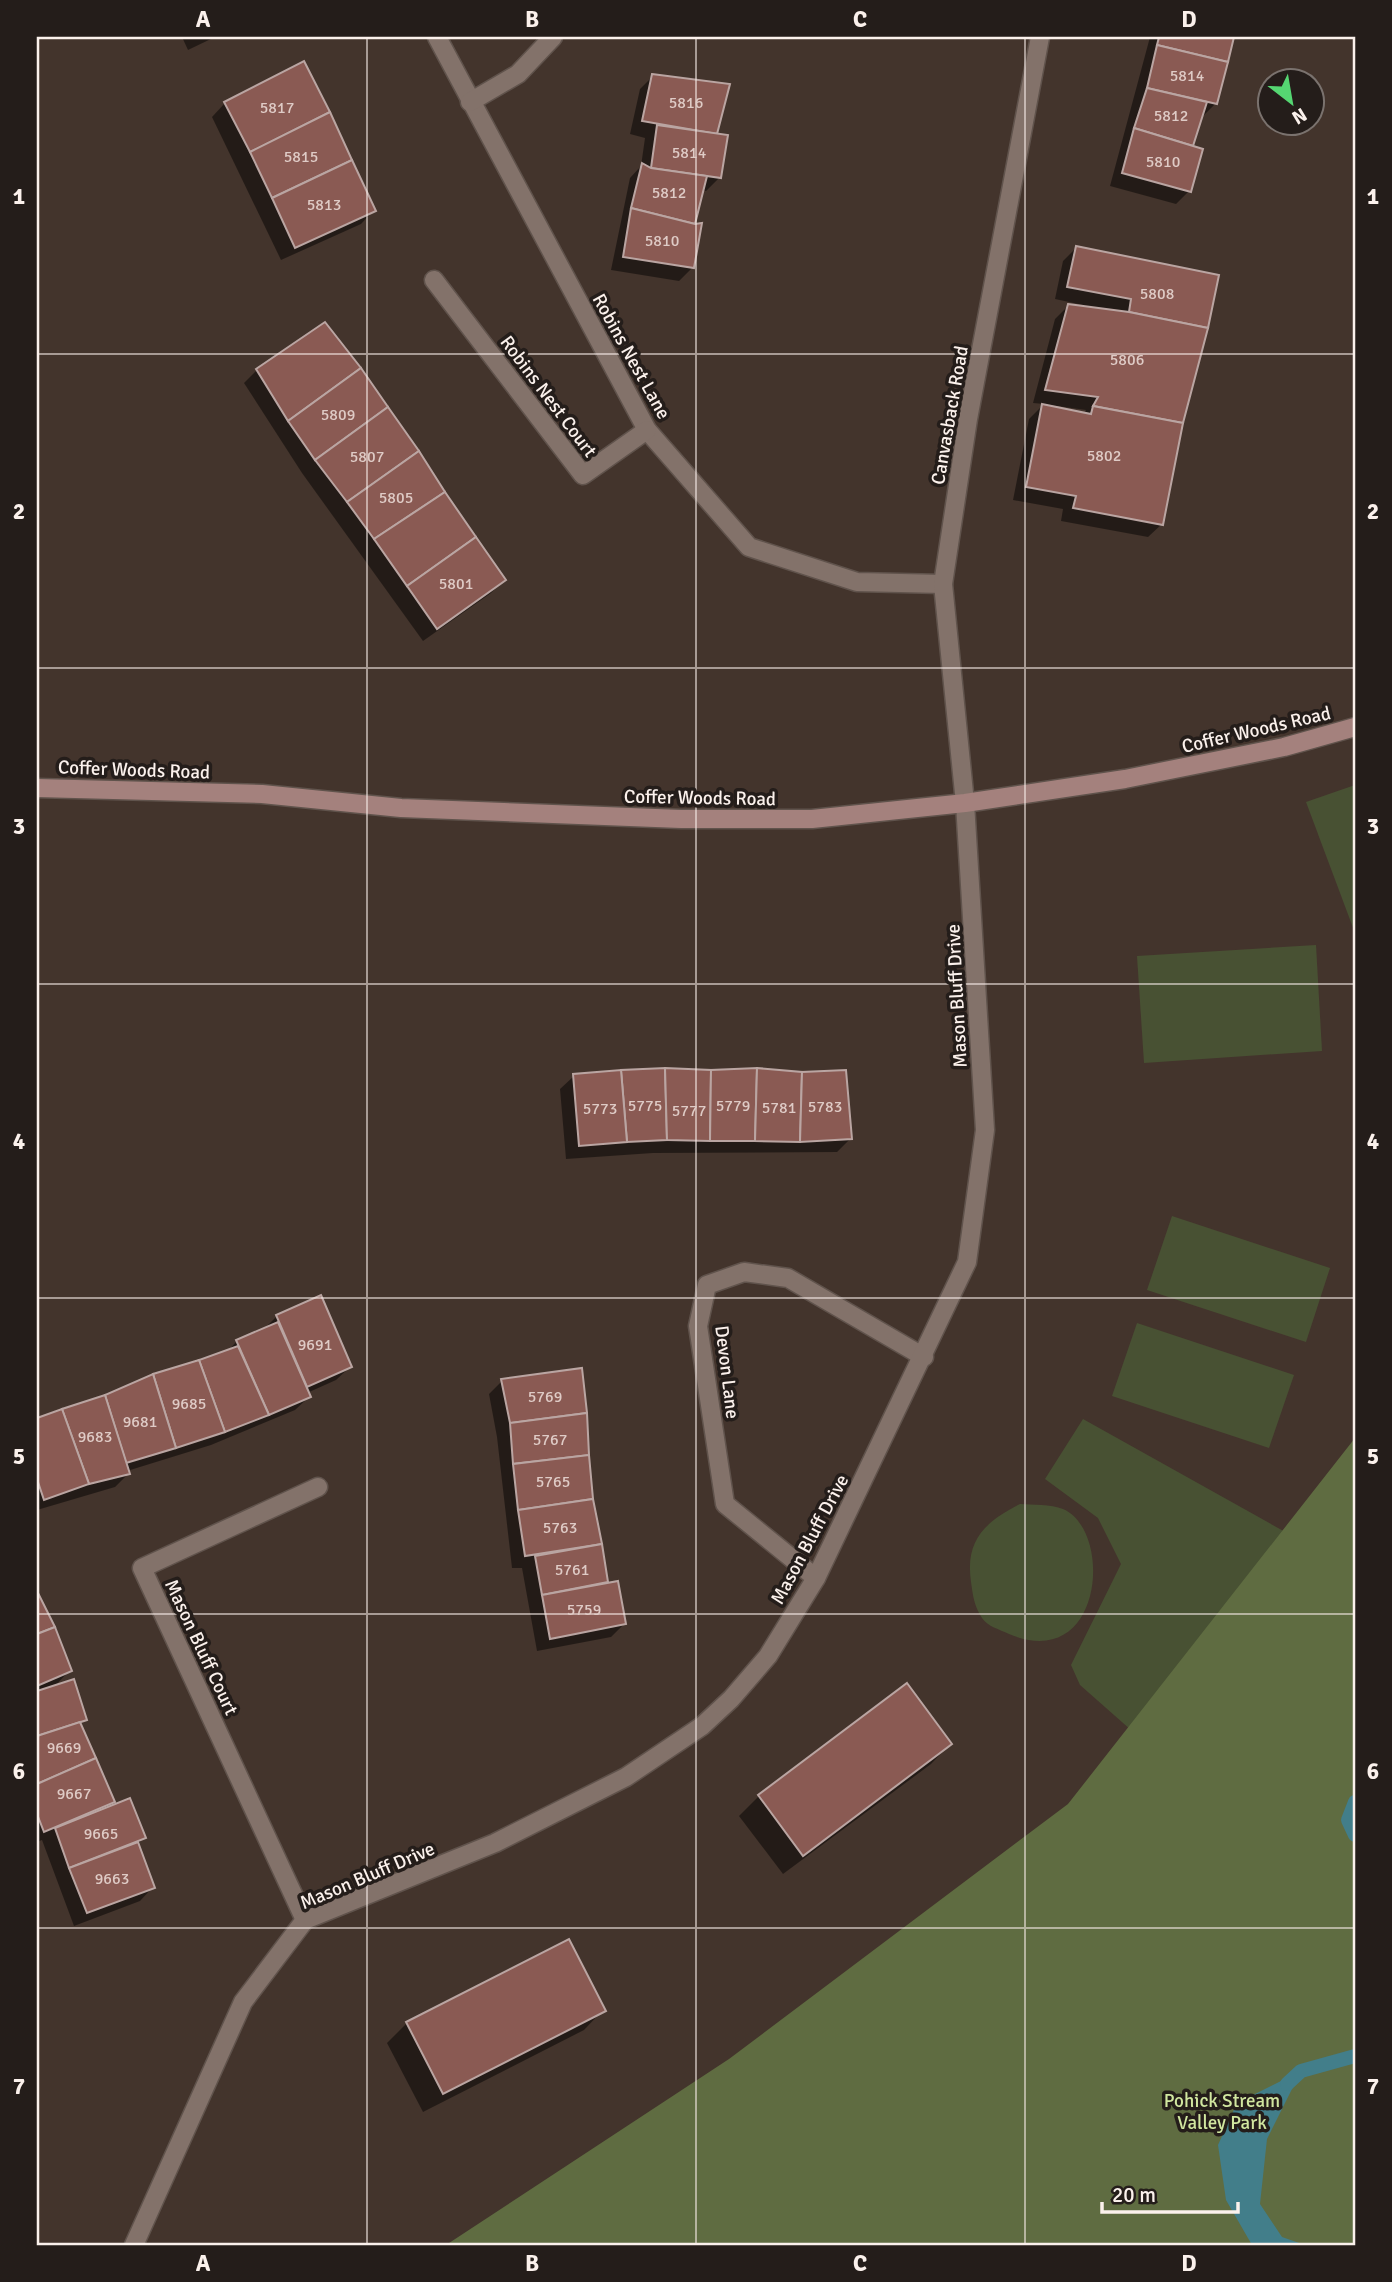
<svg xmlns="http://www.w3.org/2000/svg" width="1392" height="2282" viewBox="0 0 1392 2282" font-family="Signika,sans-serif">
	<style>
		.green { fill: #485133 }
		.forest { fill: #5f6c41 }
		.water { fill: #427e8a }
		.shadow { fill: #0007; fill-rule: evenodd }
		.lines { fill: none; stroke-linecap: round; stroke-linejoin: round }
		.stream { stroke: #427e8a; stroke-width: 14 }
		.building { fill: #8a5a53; stroke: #baa5a2; stroke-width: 2 }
		.street-casing { stroke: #60534c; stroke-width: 21 }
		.secondary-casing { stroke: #60534c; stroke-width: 21 }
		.street { stroke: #83726a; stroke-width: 18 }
		.secondary { stroke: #a4817d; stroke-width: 18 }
		.grid { fill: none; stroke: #fbf1ec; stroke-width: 2; stroke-opacity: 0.55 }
		.labels { text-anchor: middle; stroke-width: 7; stroke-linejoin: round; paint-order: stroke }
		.number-label { font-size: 16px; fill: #dfcbc6 }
		.street-label { font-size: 19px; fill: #fbf1ec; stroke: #241d1a }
		.park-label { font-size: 19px; fill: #d1e7a0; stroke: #241d1a }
		.neatline { fill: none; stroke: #fbf1ec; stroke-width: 2.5 }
		.grid-label { font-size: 23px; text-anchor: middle; font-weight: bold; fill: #fbf1ec }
	</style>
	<rect width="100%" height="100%" fill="#43342c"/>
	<!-- green -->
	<g class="green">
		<path d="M1355,785V933L1306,802Z"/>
		<path d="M1316,945L1322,1051L1144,1063L1137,956Z"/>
		<path d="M1172,1216L1330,1268L1306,1342L1147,1290Z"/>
		<path d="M1137,1323L1294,1375L1269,1448L1112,1396Z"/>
		<path d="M1083,1419L1355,1571V2245H576L1233,1820L1080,1685L1071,1665L1121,1564L1098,1518L1045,1479Z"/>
		<path d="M1020,1504C1032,1505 1051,1504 1063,1509C1114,1531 1103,1674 1009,1634C999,1629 988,1627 982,1618C974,1606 973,1596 971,1582C965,1540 985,1522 1020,1504Z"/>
	</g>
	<!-- forest -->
	<path class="forest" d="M1355,1438V2245H446L729,2059L1068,1804Z"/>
	<!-- water -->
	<path class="water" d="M1301,2071L1267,2139L1260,2204L1282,2237L1305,2245H1252L1226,2200L1218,2145L1237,2103Z"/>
	<!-- shadow -->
	<g class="shadow">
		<path d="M182,37H215L188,50Z"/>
		<path d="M1150,37H1232L1215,104L1202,117L1191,147L1189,191L1176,204L1110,186Z"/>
		<path d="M653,76L715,135L720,177L706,191L702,190L692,227L693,267L679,281L611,270L630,178L641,166L645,138L630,134L640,89Z"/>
		<path d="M225,103L374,210L361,224L281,260L212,117Z"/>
		<path d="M1076,248L1217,276L1181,423L1162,524L1148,537L1061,521L1063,509L1013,500L1029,419L1044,404L1033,403L1055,319L1068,306L1082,308L1083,305L1055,299L1063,261ZM1057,406L1086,410L1084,414L1056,409Z"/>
		<path d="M257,370L504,580L491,593L423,641L302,473L244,383Z"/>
		<path d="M665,1069L845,1072L851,1138L837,1152L653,1153L566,1159L560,1089L574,1076Z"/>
		<path d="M277,1316L350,1367L336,1380L307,1393L309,1397L295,1410L211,1445L127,1471L128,1474L115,1487L37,1510V1420L227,1352L237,1341L263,1330Z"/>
		<path d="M502,1381L591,1499L607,1585L624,1624L611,1637L537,1651L522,1568H512L497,1437L489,1394Z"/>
		<path d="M37,1595L70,1670L54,1687L85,1719L80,1725L113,1801L105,1809L144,1837L137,1845L153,1887L140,1901L74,1926L42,1840L37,1842Z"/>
		<path d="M906,1685L950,1744L931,1764L783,1874L739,1816L759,1796Z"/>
		<path d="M603,2010L584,2030L423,2112L387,2043L407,2023Z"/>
	</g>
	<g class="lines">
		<!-- stream -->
		<g class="stream">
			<path d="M1355,1802L1348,1820L1355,1835"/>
			<path d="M1287,2084L1301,2071L1355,2056"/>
		</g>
	</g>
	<!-- building -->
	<g class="building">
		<path d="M1159,37H1234L1228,62L1157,45Z"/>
		<path d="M1157,45L1228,62L1217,104L1147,88Z"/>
		<path d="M304,61L330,112L250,152L224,102Z"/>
		<path d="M652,74L730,84L717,134L642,121Z"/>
		<path d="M1147,88L1207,102L1193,146L1134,128Z"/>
		<path d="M330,112L352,160L272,198L250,152Z"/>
		<path d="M657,125L728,135L721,178L651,168Z"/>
		<path d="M1134,128L1203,149L1191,192L1122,173Z"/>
		<path d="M352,160L376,211L295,248L272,198Z"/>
		<path d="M642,163L651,168L707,176L695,224L631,208Z"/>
		<path d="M631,208L695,224L702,223L694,268L623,257Z"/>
		<path d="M1076,246L1219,275L1208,328L1129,312L1131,299L1067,287Z"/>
		<path d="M1068,304L1129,312L1208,328L1183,423L1093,406L1098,397L1045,390Z"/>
		<path d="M325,322L361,368L288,421L256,369Z"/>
		<path d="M361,368L388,407L315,460L288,421Z"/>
		<path d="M1042,404L1091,414L1093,406L1183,423L1163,525L1073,508L1076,496L1026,487Z"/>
		<path d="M388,407L419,451L347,502L315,460Z"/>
		<path d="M419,451L445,492L374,539L347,502Z"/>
		<path d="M445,492L476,537L407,586L374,539Z"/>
		<path d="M476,537L506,580L437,629L407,586Z"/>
		<path d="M665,1068L667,1140L627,1142L621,1070Z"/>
		<path d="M665,1068L711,1070L710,1141L667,1140Z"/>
		<path d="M757,1068L755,1141H710L711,1070Z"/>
		<path d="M757,1068L802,1072L800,1142L755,1141Z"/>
		<path d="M621,1070L627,1142L579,1146L573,1074Z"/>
		<path d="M846,1070L852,1139L800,1142L802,1072Z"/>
		<path d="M321,1295L352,1367L307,1387L276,1315Z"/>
		<path d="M278,1322L311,1397L269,1415L236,1340Z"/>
		<path d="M238,1346L269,1415L225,1432L199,1360Z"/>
		<path d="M199,1360L225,1432L176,1448L153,1374Z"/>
		<path d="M582,1368L587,1413L510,1423L501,1379Z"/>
		<path d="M153,1374L176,1448L126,1463L105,1395Z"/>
		<path d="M105,1395L130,1474L89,1484L62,1409Z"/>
		<path d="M62,1409L89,1484L44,1500L37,1479V1418Z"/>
		<path d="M587,1413L589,1455L513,1464L510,1423Z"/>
		<path d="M589,1455L593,1499L518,1510L513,1464Z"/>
		<path d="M593,1499L602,1544L525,1556L518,1510Z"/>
		<path d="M602,1544L608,1582L542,1595L535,1556Z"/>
		<path d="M618,1581L626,1624L550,1639L542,1595Z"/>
		<path d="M37,1591L55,1627L37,1634Z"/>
		<path d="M55,1627L72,1671L37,1686V1634Z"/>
		<path d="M74,1679L87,1720L37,1736V1691Z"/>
		<path d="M907,1683L952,1744L803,1856L758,1795Z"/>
		<path d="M80,1722L96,1758L37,1784V1736Z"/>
		<path d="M96,1758L115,1802L44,1832L37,1814V1784Z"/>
		<path d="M130,1798L146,1838L69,1868L55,1828Z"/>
		<path d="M138,1842L155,1888L87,1913L69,1868Z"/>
		<path d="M569,1939L606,2011L443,2094L406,2022Z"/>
	</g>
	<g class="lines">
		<!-- street casing -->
		<g class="street-casing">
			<g id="street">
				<path d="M437,37L647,430L749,547L857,582L943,584"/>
				<path d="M470,102L518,74L553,37"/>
				<path d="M434,280L583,475L647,430"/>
				<path d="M816,1578L725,1504L698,1326L707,1285L744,1272L788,1278L924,1357"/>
				<path d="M305,1920L142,1568L318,1487"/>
				<path d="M134,2245L243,2002L305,1920L495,1843L626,1777L702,1726L731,1699L768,1656L816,1578L967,1262L985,1130L965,803L943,584L968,419L1040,37"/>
			</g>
		</g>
		<!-- secondary casing -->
		<g class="secondary-casing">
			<path id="secondary" d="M37,788L262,794L401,808L681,819H812L965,803L1125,779L1284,747L1355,727"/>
		</g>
		<!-- street -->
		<use href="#street" class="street"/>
		<!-- secondary -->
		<use href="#secondary" class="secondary"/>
	</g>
	<!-- grid -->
	<path class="grid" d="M367,37V2245M696,37V2245M1025,37V2245M37,354H1355M37,668H1355M37,984H1355M37,1298H1355M37,1614H1355M37,1928H1355"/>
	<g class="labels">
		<!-- number labels -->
		<g class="number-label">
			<text x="1187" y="81">5814</text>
			<text x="686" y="108">5816</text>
			<text x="277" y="113">5817</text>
			<text x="1171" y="121">5812</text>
			<text x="689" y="158">5814</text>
			<text x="301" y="162">5815</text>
			<text x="1163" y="167">5810</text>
			<text x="669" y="198">5812</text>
			<text x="324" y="210">5813</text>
			<text x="662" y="246">5810</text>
			<text x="1157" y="299">5808</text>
			<text x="1127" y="365">5806</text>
			<text x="338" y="420">5809</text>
			<text x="1104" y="461">5802</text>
			<text x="367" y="462">5807</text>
			<text x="396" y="503">5805</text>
			<text x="456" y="589">5801</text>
			<text x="645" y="1111">5775</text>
			<text x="733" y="1111">5779</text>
			<text x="825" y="1112">5783</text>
			<text x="779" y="1113">5781</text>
			<text x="600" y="1114">5773</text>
			<text x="689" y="1116">5777</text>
			<text x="315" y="1350">9691</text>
			<text x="545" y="1402">5769</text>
			<text x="189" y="1409">9685</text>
			<text x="140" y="1427">9681</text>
			<text x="95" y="1442">9683</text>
			<text x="550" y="1445">5767</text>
			<text x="553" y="1487">5765</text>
			<text x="560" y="1533">5763</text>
			<text x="572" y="1575">5761</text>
			<text x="584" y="1615">5759</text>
			<text x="64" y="1753">9669</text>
			<text x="74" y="1799">9667</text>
			<text x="101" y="1839">9665</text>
			<text x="112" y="1884">9663</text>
		</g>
		<!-- street labels -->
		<g class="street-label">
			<text transform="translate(632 356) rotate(61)" y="7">Robins Nest Lane</text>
			<text transform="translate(549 396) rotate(53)" y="7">Robins Nest Court</text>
			<text transform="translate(949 415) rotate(-80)" y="7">Canvasback Road</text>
			<text transform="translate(1256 729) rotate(-13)" y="7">Coffer Woods Road</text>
			<text transform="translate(134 769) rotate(2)" y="7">Coffer Woods Road</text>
			<text transform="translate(700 797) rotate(1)" y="7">Coffer Woods Road</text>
			<text transform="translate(956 996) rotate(-93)" y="7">Mason Bluff Drive</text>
			<text transform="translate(728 1372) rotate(83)" y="7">Devon Lane</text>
			<text transform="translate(809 1539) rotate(-62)" y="7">Mason Bluff Drive</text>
			<text transform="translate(202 1647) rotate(65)" y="7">Mason Bluff Court</text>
			<text transform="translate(367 1875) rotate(-23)" y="7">Mason Bluff Drive</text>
		</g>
		<!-- park labels -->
		<g class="park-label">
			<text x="1222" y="2107">Pohick Stream<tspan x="1222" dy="22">Valley Park</tspan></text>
		</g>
	</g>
	<!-- border -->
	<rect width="1392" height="2282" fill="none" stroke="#241d1a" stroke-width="77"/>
	<!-- north arrow -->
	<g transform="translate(1291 102) rotate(149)"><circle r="33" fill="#241d1a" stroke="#7a726e" stroke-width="2"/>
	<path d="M0-5L12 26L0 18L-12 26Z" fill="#55d672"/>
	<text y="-10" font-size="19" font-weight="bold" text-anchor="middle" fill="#fbf1ec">N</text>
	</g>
	<!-- scale -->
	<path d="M1102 2202v10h136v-10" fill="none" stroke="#fbf1ec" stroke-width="3.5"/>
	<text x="1112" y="2202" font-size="21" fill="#fbf1ec" stroke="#241d1a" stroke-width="5" paint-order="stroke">20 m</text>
	<rect x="38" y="38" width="1316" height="2206" class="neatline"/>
	<g class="grid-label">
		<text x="203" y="27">A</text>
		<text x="532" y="27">B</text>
		<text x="860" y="27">C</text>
		<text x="1189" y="27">D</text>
		<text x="19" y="204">1</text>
		<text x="1373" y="204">1</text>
		<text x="19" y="519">2</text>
		<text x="1373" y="519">2</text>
		<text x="19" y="834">3</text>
		<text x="1373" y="834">3</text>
		<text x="19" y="1149">4</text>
		<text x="1373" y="1149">4</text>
		<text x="19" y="1464">5</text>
		<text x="1373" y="1464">5</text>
		<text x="19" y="1779">6</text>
		<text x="1373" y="1779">6</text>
		<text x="19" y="2094">7</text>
		<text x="1373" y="2094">7</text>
		<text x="203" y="2271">A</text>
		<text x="532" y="2271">B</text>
		<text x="860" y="2271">C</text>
		<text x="1189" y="2271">D</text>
	</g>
</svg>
